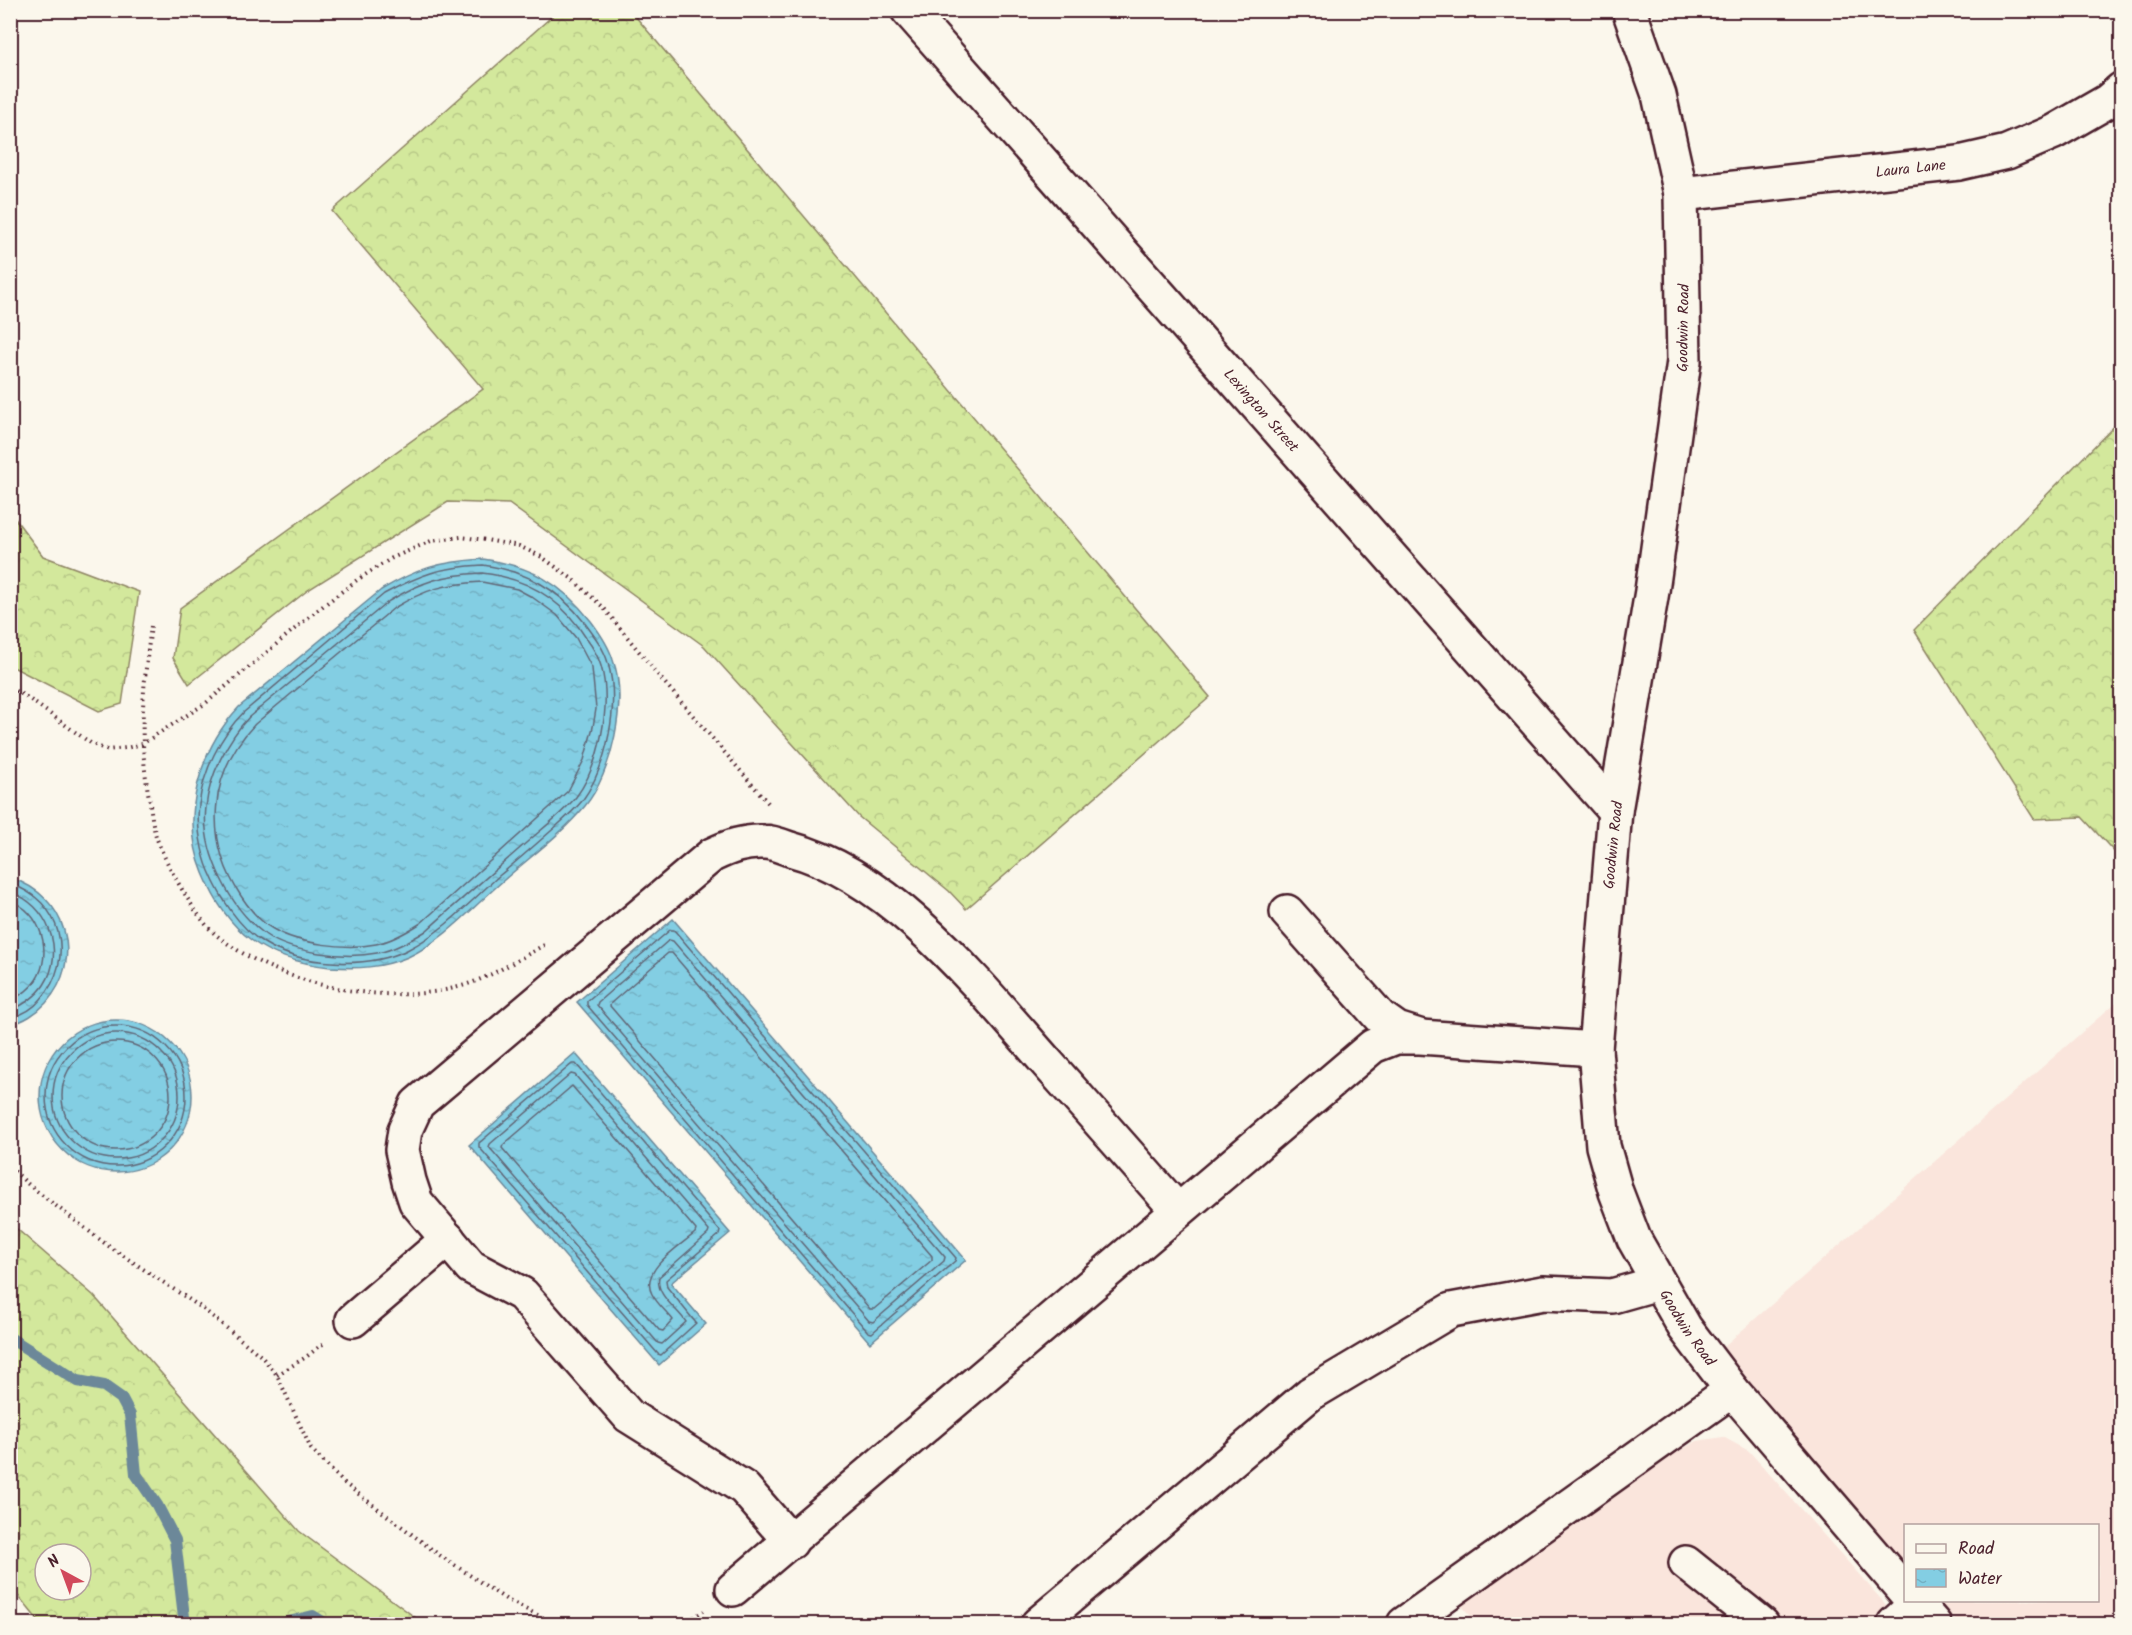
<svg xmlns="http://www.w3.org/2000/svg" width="2132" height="1635" viewBox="0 0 2132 1635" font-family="Kalam,sans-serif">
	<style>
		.built { fill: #fae5dc }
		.forest { fill: url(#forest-crowns); stroke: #8e8464; stroke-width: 1.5; fill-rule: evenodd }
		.water { fill: url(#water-ripples); stroke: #6c8899; stroke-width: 1.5 }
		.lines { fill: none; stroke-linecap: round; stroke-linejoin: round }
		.shore { stroke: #616575; stroke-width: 1.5 }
		.stream { stroke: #6c8899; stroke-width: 12 }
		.minor-casing { stroke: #4a1f2b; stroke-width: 38 }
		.path { stroke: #4a1f2b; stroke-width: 4; stroke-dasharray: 1.5 4.5; stroke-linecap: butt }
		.minor { stroke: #fbf7ec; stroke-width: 33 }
		.labels { text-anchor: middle; stroke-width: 5; stroke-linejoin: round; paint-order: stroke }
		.street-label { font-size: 15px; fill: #4a1f2b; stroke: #fbf7ec }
	</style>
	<defs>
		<pattern id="forest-crowns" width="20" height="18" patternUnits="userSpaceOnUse" patternTransform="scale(1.5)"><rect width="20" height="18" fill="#d3e89c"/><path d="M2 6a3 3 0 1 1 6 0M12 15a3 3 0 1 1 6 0" fill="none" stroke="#b7c787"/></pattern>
		<pattern id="water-ripples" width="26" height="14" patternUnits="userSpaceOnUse" patternTransform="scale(1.5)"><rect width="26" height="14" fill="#83cee3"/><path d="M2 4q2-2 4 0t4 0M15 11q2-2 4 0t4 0" fill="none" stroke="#73b0c3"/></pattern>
	</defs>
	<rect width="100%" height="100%" fill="#fbf7ec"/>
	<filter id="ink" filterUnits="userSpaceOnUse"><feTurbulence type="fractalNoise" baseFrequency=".0167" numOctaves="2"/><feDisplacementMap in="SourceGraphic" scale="12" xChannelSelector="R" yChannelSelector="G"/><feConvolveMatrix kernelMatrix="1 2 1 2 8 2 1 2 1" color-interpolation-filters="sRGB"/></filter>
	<g filter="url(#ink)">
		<!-- built -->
		<g class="built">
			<path d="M2121,998V1624H1959L1938,1601L2098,1600V1526H1906L1905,1564L1787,1430L1723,1347Z"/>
			<path d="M1723,1437L1749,1451L1888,1607L1868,1624H1478L1459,1603L1669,1457L1697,1441Z"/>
		</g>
		<!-- forest -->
		<g class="forest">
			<path d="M630,10L1210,697L966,909L949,891L859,817L704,646L509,504L448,502L308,590L189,684L173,658L180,608L483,389L332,211L558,11Z"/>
			<path d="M2121,419V859L2082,817L2034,819L1914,630Z"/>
			<path d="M10,512L43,556L139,592L122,704L99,711L11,666Z"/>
			<path d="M10,1223L93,1295L299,1531L424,1624H41L11,1587ZM45,1554H81V1590H45Z"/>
		</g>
		<!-- water -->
		<g class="water">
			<path d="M483,559C531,566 561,583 591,621C600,633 609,646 613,660C628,700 612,774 585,806C562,834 531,856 504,880C474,906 445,940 408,957C382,968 357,969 330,967C265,960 228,934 203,873C180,817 199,750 239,707L381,590C418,568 439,562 483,559Z"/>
			<path d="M11,878C67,896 85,959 46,1003C37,1013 23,1022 11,1024Z"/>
			<path d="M673,919L966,1260L870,1343L577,1002Z"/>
			<circle cx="116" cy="1096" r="76"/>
			<path d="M575,1053L730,1233L671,1283L706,1324L659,1365L469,1145Z"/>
		</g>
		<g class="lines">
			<!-- shore -->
			<g class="shore">
				<path d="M483,565C525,571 558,588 584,622C593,634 604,648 608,663C620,704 607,767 582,801C573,812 561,822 551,831C534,846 517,861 500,875C471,901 443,932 407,950C368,969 301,966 264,943C239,928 220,897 209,871C202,855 196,823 199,805C203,771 220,736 244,712L384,594C421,574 441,567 483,565Z"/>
				<path d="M482,573C527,578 562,599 586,638C592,646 598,656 601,666C612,704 600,765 576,797C562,814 542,829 526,843C493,872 459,901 426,931C411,940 394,950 377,953C346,959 291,953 266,935C230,909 201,851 206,807C209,776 228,739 249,717L389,601C423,581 442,575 482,573Z"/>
				<path d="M482,582L517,589L532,597L557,615L576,638L592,668L596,709L593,727L584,760L568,791L421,923C407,932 392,941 376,944C347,950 298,944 273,929C260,922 249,908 241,896C204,840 208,773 255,724L394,608C426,589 444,584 482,582Z"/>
				<path d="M10,884C62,900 76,959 41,999C34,1008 22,1015 10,1018"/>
				<path d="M10,892C48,904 66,951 44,985C36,997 23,1005 10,1011"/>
				<path d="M10,901C42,911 53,954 36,980C30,990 20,995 10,1001"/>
				<path d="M670,930H674L956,1258L955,1261L872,1333L868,1332L587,1005V1001Z"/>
				<path d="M669,940L673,941L945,1257L944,1261L873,1322L869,1321L597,1005L598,1002Z"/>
				<path d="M668,953H672L932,1256V1260L874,1309H870L610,1006L611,1003Z"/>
				<circle cx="116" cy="1096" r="70"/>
				<circle cx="116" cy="1096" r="63"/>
				<circle cx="116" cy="1096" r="54"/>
				<path d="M572,1064H576L720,1231L719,1235L666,1280L667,1287L696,1323L661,1355L658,1354L479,1147V1143Z"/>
				<path d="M571,1074L575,1075L709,1231L708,1234L659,1277C655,1295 677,1308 686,1322L662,1344L658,1343L489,1147L490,1144Z"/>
				<path d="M572,1086L696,1230L695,1233C680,1246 639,1270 652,1294C657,1304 667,1312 673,1320L663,1331L659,1330L502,1148L503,1145Z"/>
			</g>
			<!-- stream -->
			<g class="stream">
				<path d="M10,1338L78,1381L104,1386L121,1398L130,1415L136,1474L157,1505L175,1540L184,1617L187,1624"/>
				<path d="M281,1624L313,1616L326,1624"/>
			</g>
			<!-- minor casing -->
			<g class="minor-casing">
				<g id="minor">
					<path id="s1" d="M908,10L1615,811"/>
					<path id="s2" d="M1629,10L1659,95L1681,194L1684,361L1652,591L1615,811L1595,1049L1603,1146L1616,1192L1634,1239L1685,1328L1732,1390L1906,1593"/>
					<path id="s3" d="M1681,194L1959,163L2007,152L2054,132L2108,101L2122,89"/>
					<path d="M1287,912L1380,1017L1397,1029L1419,1036"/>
					<path d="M353,1320L448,1239"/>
					<path d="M791,1542L744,1488L629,1416L522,1294L471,1267L416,1202L409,1181L402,1150L405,1130L417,1104L712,855C729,847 744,841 764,842C772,842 782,846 790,849C893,876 980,987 1048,1064C1092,1113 1135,1162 1178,1211"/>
					<path d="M1686,1563L1762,1624"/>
					<path d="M733,1589L1373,1046L1396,1037H1420L1595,1049"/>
					<path d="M1913,1600L1934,1624"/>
					<path d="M1038,1624L1310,1394L1451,1310L1543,1293L1612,1296L1658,1283"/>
					<path d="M1404,1624L1732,1390"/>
					<path d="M1894,1624L1916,1604"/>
				</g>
			</g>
			<!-- path -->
			<g class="path">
				<path d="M151,626C143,688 138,736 149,798C151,809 152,822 155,833C162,858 196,918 215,934C277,985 388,1009 465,985C493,976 520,958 546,944"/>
				<path d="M10,688L25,696L92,744L107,750L126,748L142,744L206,703L315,612L357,580L392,558L431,541L461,537L486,540L519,546L542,557L571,578L603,607L658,675L769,804"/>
				<path d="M10,1167L30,1186L107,1245L202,1308L261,1356L277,1375L311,1449L344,1483L438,1554L507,1600L556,1624"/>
				<path d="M277,1375L306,1357L324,1343"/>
				<path d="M683,1624L704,1611"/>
			</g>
			<!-- minor -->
			<use href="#minor" class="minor"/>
		</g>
	</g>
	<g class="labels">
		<!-- street labels -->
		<g class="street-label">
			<text dy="5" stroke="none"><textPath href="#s3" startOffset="231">Laura Lane</textPath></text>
			<text transform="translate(1683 328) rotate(-89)" y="5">Goodwin Road</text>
			<text dy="5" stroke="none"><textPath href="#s1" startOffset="534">Lexington Street</textPath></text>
			<text transform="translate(1613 845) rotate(-84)" y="5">Goodwin Road</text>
			<text dy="5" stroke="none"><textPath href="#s2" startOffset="1352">Goodwin Road</textPath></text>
		</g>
	</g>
	<!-- margin -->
	<rect width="2132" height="1635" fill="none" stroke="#fbf7ec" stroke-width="36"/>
	<rect x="18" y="18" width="2096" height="1599" fill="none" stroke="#4a1f2b" stroke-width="2" filter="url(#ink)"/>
	<!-- legend -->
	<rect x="1904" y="1524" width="195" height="78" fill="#fbf7ec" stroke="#b4a19f" stroke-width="1.5"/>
	<rect x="1916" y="1544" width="30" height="9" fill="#fbf7ec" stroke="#b4a19f" stroke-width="1.5"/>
	<text x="1958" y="1554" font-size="18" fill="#4a1f2b">Road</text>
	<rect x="1916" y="1569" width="30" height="18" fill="url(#water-ripples)" stroke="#b4a19f" stroke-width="1.5"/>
	<text x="1958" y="1584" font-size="18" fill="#4a1f2b">Water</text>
	<!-- north arrow -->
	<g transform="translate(63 1572) rotate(319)"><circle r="28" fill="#fbf7ec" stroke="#b4a19f" stroke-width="1.5"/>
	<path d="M0-4.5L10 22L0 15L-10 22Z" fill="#d1495b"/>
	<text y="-9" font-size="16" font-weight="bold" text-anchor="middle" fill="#4a1f2b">N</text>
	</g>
</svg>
